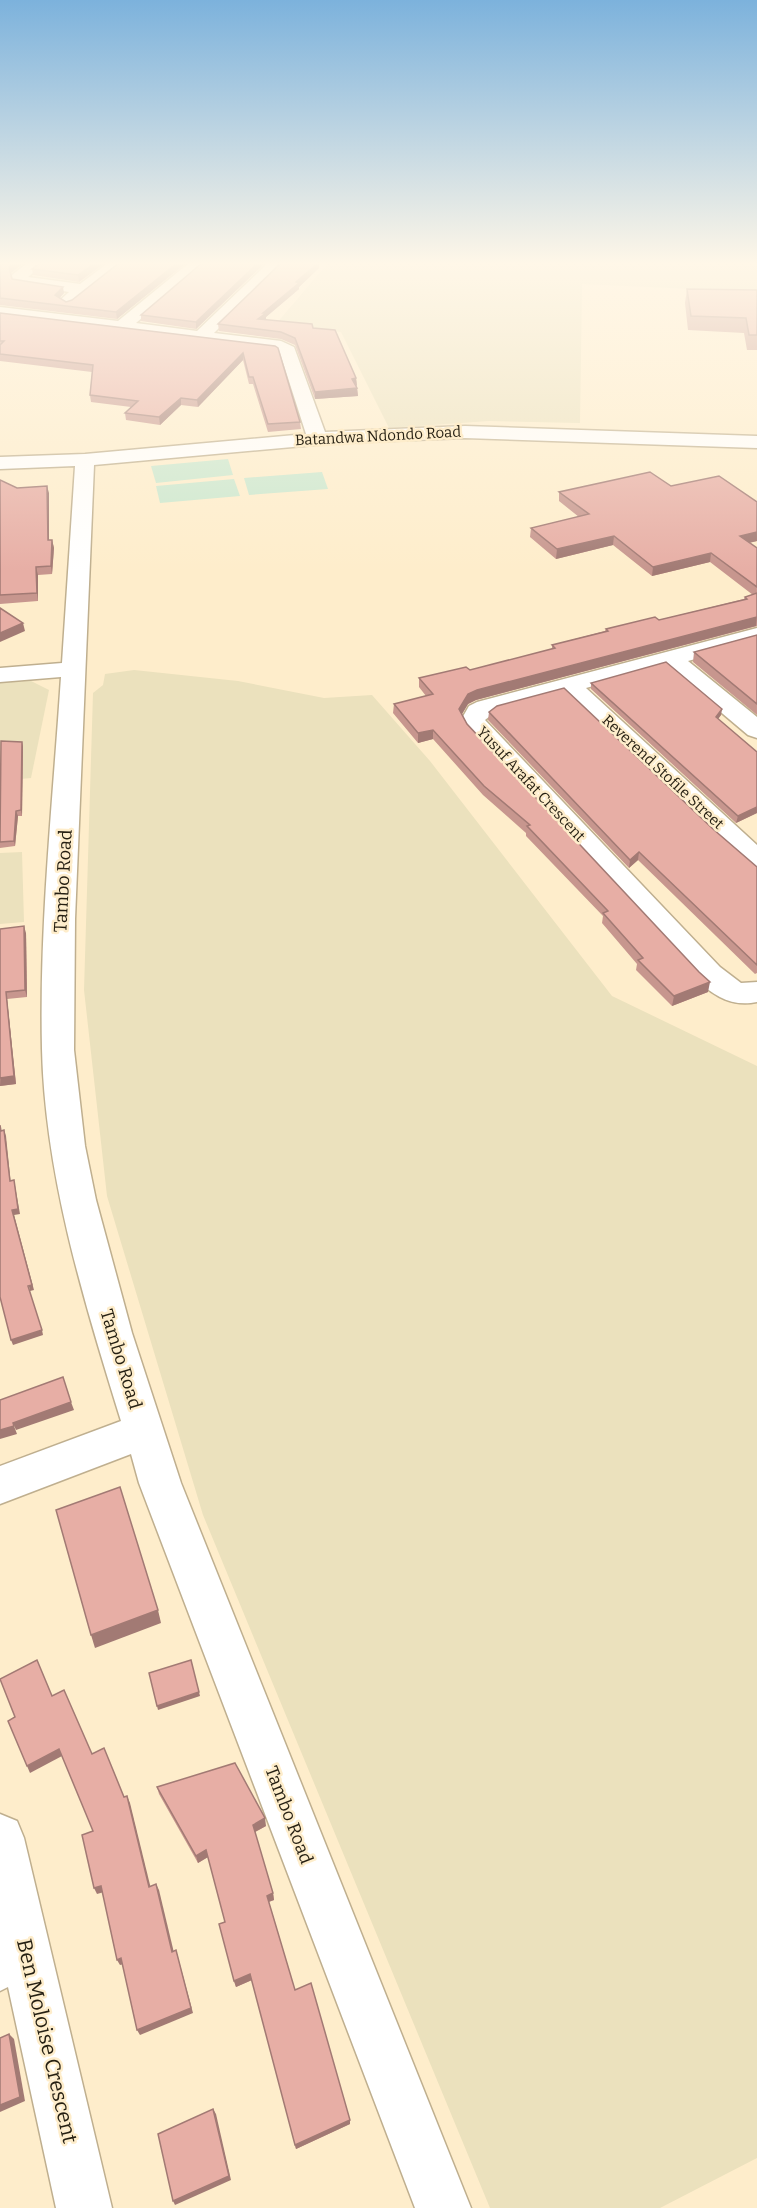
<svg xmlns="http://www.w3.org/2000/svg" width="757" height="2208" viewBox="0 0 757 2208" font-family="Bitter,serif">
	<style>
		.green { fill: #cae7ce }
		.sand { fill: #ebe1bd }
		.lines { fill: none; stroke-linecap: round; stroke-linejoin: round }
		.minor-casing { stroke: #bfaf8f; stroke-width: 3 }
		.minor { fill: #fff; fill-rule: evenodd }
		.wall { fill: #c7968e }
		.shaded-wall { fill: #a27a74 }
		.building { fill: #e7aea5; stroke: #a27a74; stroke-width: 1.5 }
		.labels { text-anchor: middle; stroke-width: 5; stroke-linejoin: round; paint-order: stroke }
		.far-street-label { font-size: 15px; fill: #251f12; stroke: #feedcb }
		.street-label { font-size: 18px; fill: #251f12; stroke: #feedcb }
		.near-street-label { font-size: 21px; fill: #251f12; stroke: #feedcb }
	</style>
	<rect width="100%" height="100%" fill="#feedcb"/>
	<!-- green -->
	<g class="green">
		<path d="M228,459L233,475L156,483L151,466Z"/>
		<path d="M322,472L328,489L249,495L244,478Z"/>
		<path d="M234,479L240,496L160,503L156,486Z"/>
	</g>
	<!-- sand -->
	<g class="sand">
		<path d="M328,263H757V292L582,284L580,423L489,421L389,428L341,332L276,324Z"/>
		<path d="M134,670L238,681L324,698L372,695L430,761L612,996L757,1066V2158L660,2208H490L203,1515L107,1196L84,990L93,693L103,685L105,674Z"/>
		<path d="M31,681L49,690L31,778L0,781V682Z"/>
		<path d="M22,852L24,922L0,924V853Z"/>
	</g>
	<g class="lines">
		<!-- minor casing -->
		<g class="minor-casing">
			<g id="minor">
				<path d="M27,263H45L28,277L80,284L108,263H125L72,305L66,307L58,302L69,292L13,283L12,275Z"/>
				<path d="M189,263H206L136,323L197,331L268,263H284L214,333L281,341L294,347L325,432L465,426L757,436V448L465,438L337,443L94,465L75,919L74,1050L85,1146L96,1200L132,1333L181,1483L471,2208H415L139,1483L131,1454L0,1504V1466L121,1421C84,1301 45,1176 42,1049C39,926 53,800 61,677L0,682V668L62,663L75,466L0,469V457L85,454L306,434L280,353L276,351L0,317V307L118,321Z"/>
				<path d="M757,628V642L688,661L757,717V738L748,735L666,666L586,688L757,845V869L747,866L564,694L495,712L485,720L720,967L741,983L757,982V1002C733,1007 715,997 698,981L468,732L461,720L469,706L477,702Z"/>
				<path d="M0,1814L17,1821L24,1838L112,2208H56L8,1987L0,1991Z"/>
			</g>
		</g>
		<!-- minor -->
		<use href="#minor" class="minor"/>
	</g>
	<!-- wall -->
	<g class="wall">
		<path d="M0,263L11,273L12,279L64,293L59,298L66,302L72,300L119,263H186L117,319L0,305Z"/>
		<path d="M40,263H105L79,282L33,275L32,269Z"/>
		<path d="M202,263H265L196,329L141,321V315Z"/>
		<path d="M281,263H321L319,264V268L299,287V289L266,317V320L313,328L356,378L358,396L315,399L295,345L281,339L219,331L218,324Z"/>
		<path d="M687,289L757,290V350H747L744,333L688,330L685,303Z"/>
		<path d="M0,313L275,346L300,422L301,429L268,432L253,384H249L243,360L198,407L181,405L160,425L126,420L125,413L131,407L91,402L90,395L92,372L0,361Z"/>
		<path d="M0,480L17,488L49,493V540H52L54,548L52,574L38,575V601L0,604Z"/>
		<path d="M671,486L757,502V541L749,543L757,548V626L476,700L468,704L462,714L467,724L708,992L672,1006L636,970L637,964L602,923L603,916L526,836V833L483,795L433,739L418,743L393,713L394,704L426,696L419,687V678L470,670L552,649V645L605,631L606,629L659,620L744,599L745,597L753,595L710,562L652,576L613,545L556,559L530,537L531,528L579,517L559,501V492Z"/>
		<path d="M757,635V715L693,662L694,652Z"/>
		<path d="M591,683L721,715L718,719L757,752V813L736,823L591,689Z"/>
		<path d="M489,712L713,829L757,867V973L755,974L638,860L629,868L488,720Z"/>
		<path d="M22,742L23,747L22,816H18L15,846L0,848V773Z"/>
		<path d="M0,929L26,933L27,997L7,999L16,1084L0,1086Z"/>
		<path d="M157,1787L266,1826L255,1832L273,1893L274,1900L269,1902L295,1990L350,2120V2124L296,2149L252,1980L236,1987L234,1981L225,1922L208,1857L198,1863L159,1794Z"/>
	</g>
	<!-- shaded-wall -->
	<g class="shaded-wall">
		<path d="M15,263H24L11,273L9,267Z"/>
		<path d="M95,263H105L79,282L78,275Z"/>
		<path d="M177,263H186L117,319L116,312Z"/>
		<path d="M258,263H265L196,329V322Z"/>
		<path d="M315,263H321L319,264V268L299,287V289L266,317V320L258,319L263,313Z"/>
		<path d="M63,287L64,293L56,302L55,295Z"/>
		<path d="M243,353V360L198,407L197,400Z"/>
		<path d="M356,378L357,386L352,379Z"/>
		<path d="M357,388L358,396L315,399V392Z"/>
		<path d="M181,398V405L160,425L159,417Z"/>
		<path d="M47,486L49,493V548L48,540Z"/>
		<path d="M757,532V541L739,545L740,536Z"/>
		<path d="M614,536L613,545L556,559L557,549Z"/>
		<path d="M52,540L54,548L52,574L51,566Z"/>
		<path d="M711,553L710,562L652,576L653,567Z"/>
		<path d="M36,567L38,575V601L37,593Z"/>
		<path d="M757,617L756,626L476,700L468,704L459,719V709L468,694L477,690Z"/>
		<path d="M23,623L25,631L0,642V633Z"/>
		<path d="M722,709L721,715L715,723L716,717Z"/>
		<path d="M433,730V739L418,743V733Z"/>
		<path d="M22,742L23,747L22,816L21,810Z"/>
		<path d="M757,807V813L736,823L738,816Z"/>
		<path d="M16,811L18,816L15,846L14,841Z"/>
		<path d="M639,852L638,860L629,868L630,860Z"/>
		<path d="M24,926L26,933L27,997L25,990Z"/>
		<path d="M710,982L708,992L672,1006L674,996Z"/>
		<path d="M6,992L7,999L16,1084L0,1086Z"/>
		<path d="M4,1130L6,1136L11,1186L10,1181Z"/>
		<path d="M14,1180L20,1214L14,1215L34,1290L30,1291L12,1210Z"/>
		<path d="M42,1330L43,1335L13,1345L11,1340Z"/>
		<path d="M71,1402L74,1410L16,1430L13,1423Z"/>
		<path d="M14,1426L17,1434L0,1439V1430Z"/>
		<path d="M158,1610L161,1623L95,1648L91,1635Z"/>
		<path d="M199,1692L200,1696L158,1710L157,1706Z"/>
		<path d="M59,1749L62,1756L30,1773L27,1766Z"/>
		<path d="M127,1796L130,1803L152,1893L149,1887Z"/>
		<path d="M265,1818L266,1826L255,1832L253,1825Z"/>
		<path d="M206,1850L208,1857L198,1863L196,1856Z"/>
		<path d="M156,1884L159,1890L175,1957L172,1952Z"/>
		<path d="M101,1886L104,1892L97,1894L94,1888Z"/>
		<path d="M273,1893L274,1900L268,1902L267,1896Z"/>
		<path d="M176,1950L193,2013L140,2035L137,2030Z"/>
		<path d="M121,1958L124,1964L120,1965L117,1960Z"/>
		<path d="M250,1974L252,1980L236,1987L234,1981Z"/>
		<path d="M9,2034L14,2039L25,2101L0,2112V2105Z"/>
		<path d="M213,2109L216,2114L231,2180L175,2205L173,2201Z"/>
		<path d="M350,2120V2124L296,2149L295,2145Z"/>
	</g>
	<!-- building -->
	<g class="building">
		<path d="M0,263H15L9,267L12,279L63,287L55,295L66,302L72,300L119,263H177L116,312L0,298Z"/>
		<path d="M40,263H95L78,275L32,269Z"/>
		<path d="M202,263H258L196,322L141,315Z"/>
		<path d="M281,263H318L296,282L299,283L263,313H266L258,319L312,324L313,328L335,330L356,378L352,379L357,388L315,392L295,338L281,332L218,324Z"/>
		<path d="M687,289L757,290V335H749L746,318L691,316Z"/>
		<path d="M0,313L275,346L278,348L300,422L268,424L253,377H249L243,353L197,400L181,398L159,417L125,413L138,401L90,395L93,365L0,354V345L4,341H0Z"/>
		<path d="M650,472L671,486L719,476L757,502V532L740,536L757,548V587L711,553L653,567L614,536L557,549L531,528L589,514L559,492Z"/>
		<path d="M0,480L17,488L47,486L48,540H52L51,566L36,567L37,593L0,595Z"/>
		<path d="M757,593V617L477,690L468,694L459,709L467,724L699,972L710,982L674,996L638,960L643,958L603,913L608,911L527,826L530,825L484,786L433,730L418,733L394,704L433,694L419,678L466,667L470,670L555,648L552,645L608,631L606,629L655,617L659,620L747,599L745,597Z"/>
		<path d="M0,608L23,623L0,633Z"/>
		<path d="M757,635V704L694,652Z"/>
		<path d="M666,662L722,709L716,717L757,752V807L738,816L591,683Z"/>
		<path d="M564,688L713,829L757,867V965L639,852L630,860L489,712L497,706Z"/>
		<path d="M1,741L22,742L21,810L16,811L14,841L0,842Z"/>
		<path d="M24,926L25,990L6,992L14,1076L0,1078V929Z"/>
		<path d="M0,1125L1,1131L4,1130L10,1181L14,1180L18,1209L12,1210L32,1285L28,1286L42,1330L11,1340L0,1297Z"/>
		<path d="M63,1377L71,1402L13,1423L14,1426L0,1430V1400Z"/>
		<path d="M120,1487L158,1610L91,1635L56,1510Z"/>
		<path d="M37,1660L52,1696L64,1690L92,1754L104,1748L124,1797L127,1796L149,1887L156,1884L172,1952L176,1950L191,2008L137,2030L121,1958L117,1960L101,1886L94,1888L82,1835L93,1831L59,1749L27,1766L8,1721L15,1717L0,1679Z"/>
		<path d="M191,1660L199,1692L157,1706L149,1673Z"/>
		<path d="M235,1763L265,1818L253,1825L273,1893L267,1896L295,1990L311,1983L350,2120L295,2145L250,1974L234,1981L219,1924L225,1922L206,1850L196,1856L157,1787Z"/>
		<path d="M9,2034L20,2097L0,2105V2038Z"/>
		<path d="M213,2109L229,2176L173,2201L158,2134Z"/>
	</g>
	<!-- sky -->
	<linearGradient id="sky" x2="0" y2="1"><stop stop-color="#7cb2dc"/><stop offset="0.46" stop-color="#fff7e8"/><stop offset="1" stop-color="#fff7e8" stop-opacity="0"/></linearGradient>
	<rect width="757" height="572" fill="url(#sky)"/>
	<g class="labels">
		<!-- far-street labels -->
		<g class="far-street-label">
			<text transform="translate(378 436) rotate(-3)" y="5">Batandwa Ndondo Road</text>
			<text transform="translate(663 772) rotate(43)" y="5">Reverend Stofile Street</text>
			<text transform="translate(531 784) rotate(47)" y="5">Yusuf Arafat Crescent</text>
		</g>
		<!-- street labels -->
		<g class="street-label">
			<text transform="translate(63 881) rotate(-87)" y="6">Tambo Road</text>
			<text transform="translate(121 1359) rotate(73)" y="6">Tambo Road</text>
			<text transform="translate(289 1815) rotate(69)" y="6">Tambo Road</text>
		</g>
		<!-- near-street labels -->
		<g class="near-street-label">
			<text transform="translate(47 2041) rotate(77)" y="7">Ben Moloise Crescent</text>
		</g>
	</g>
</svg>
